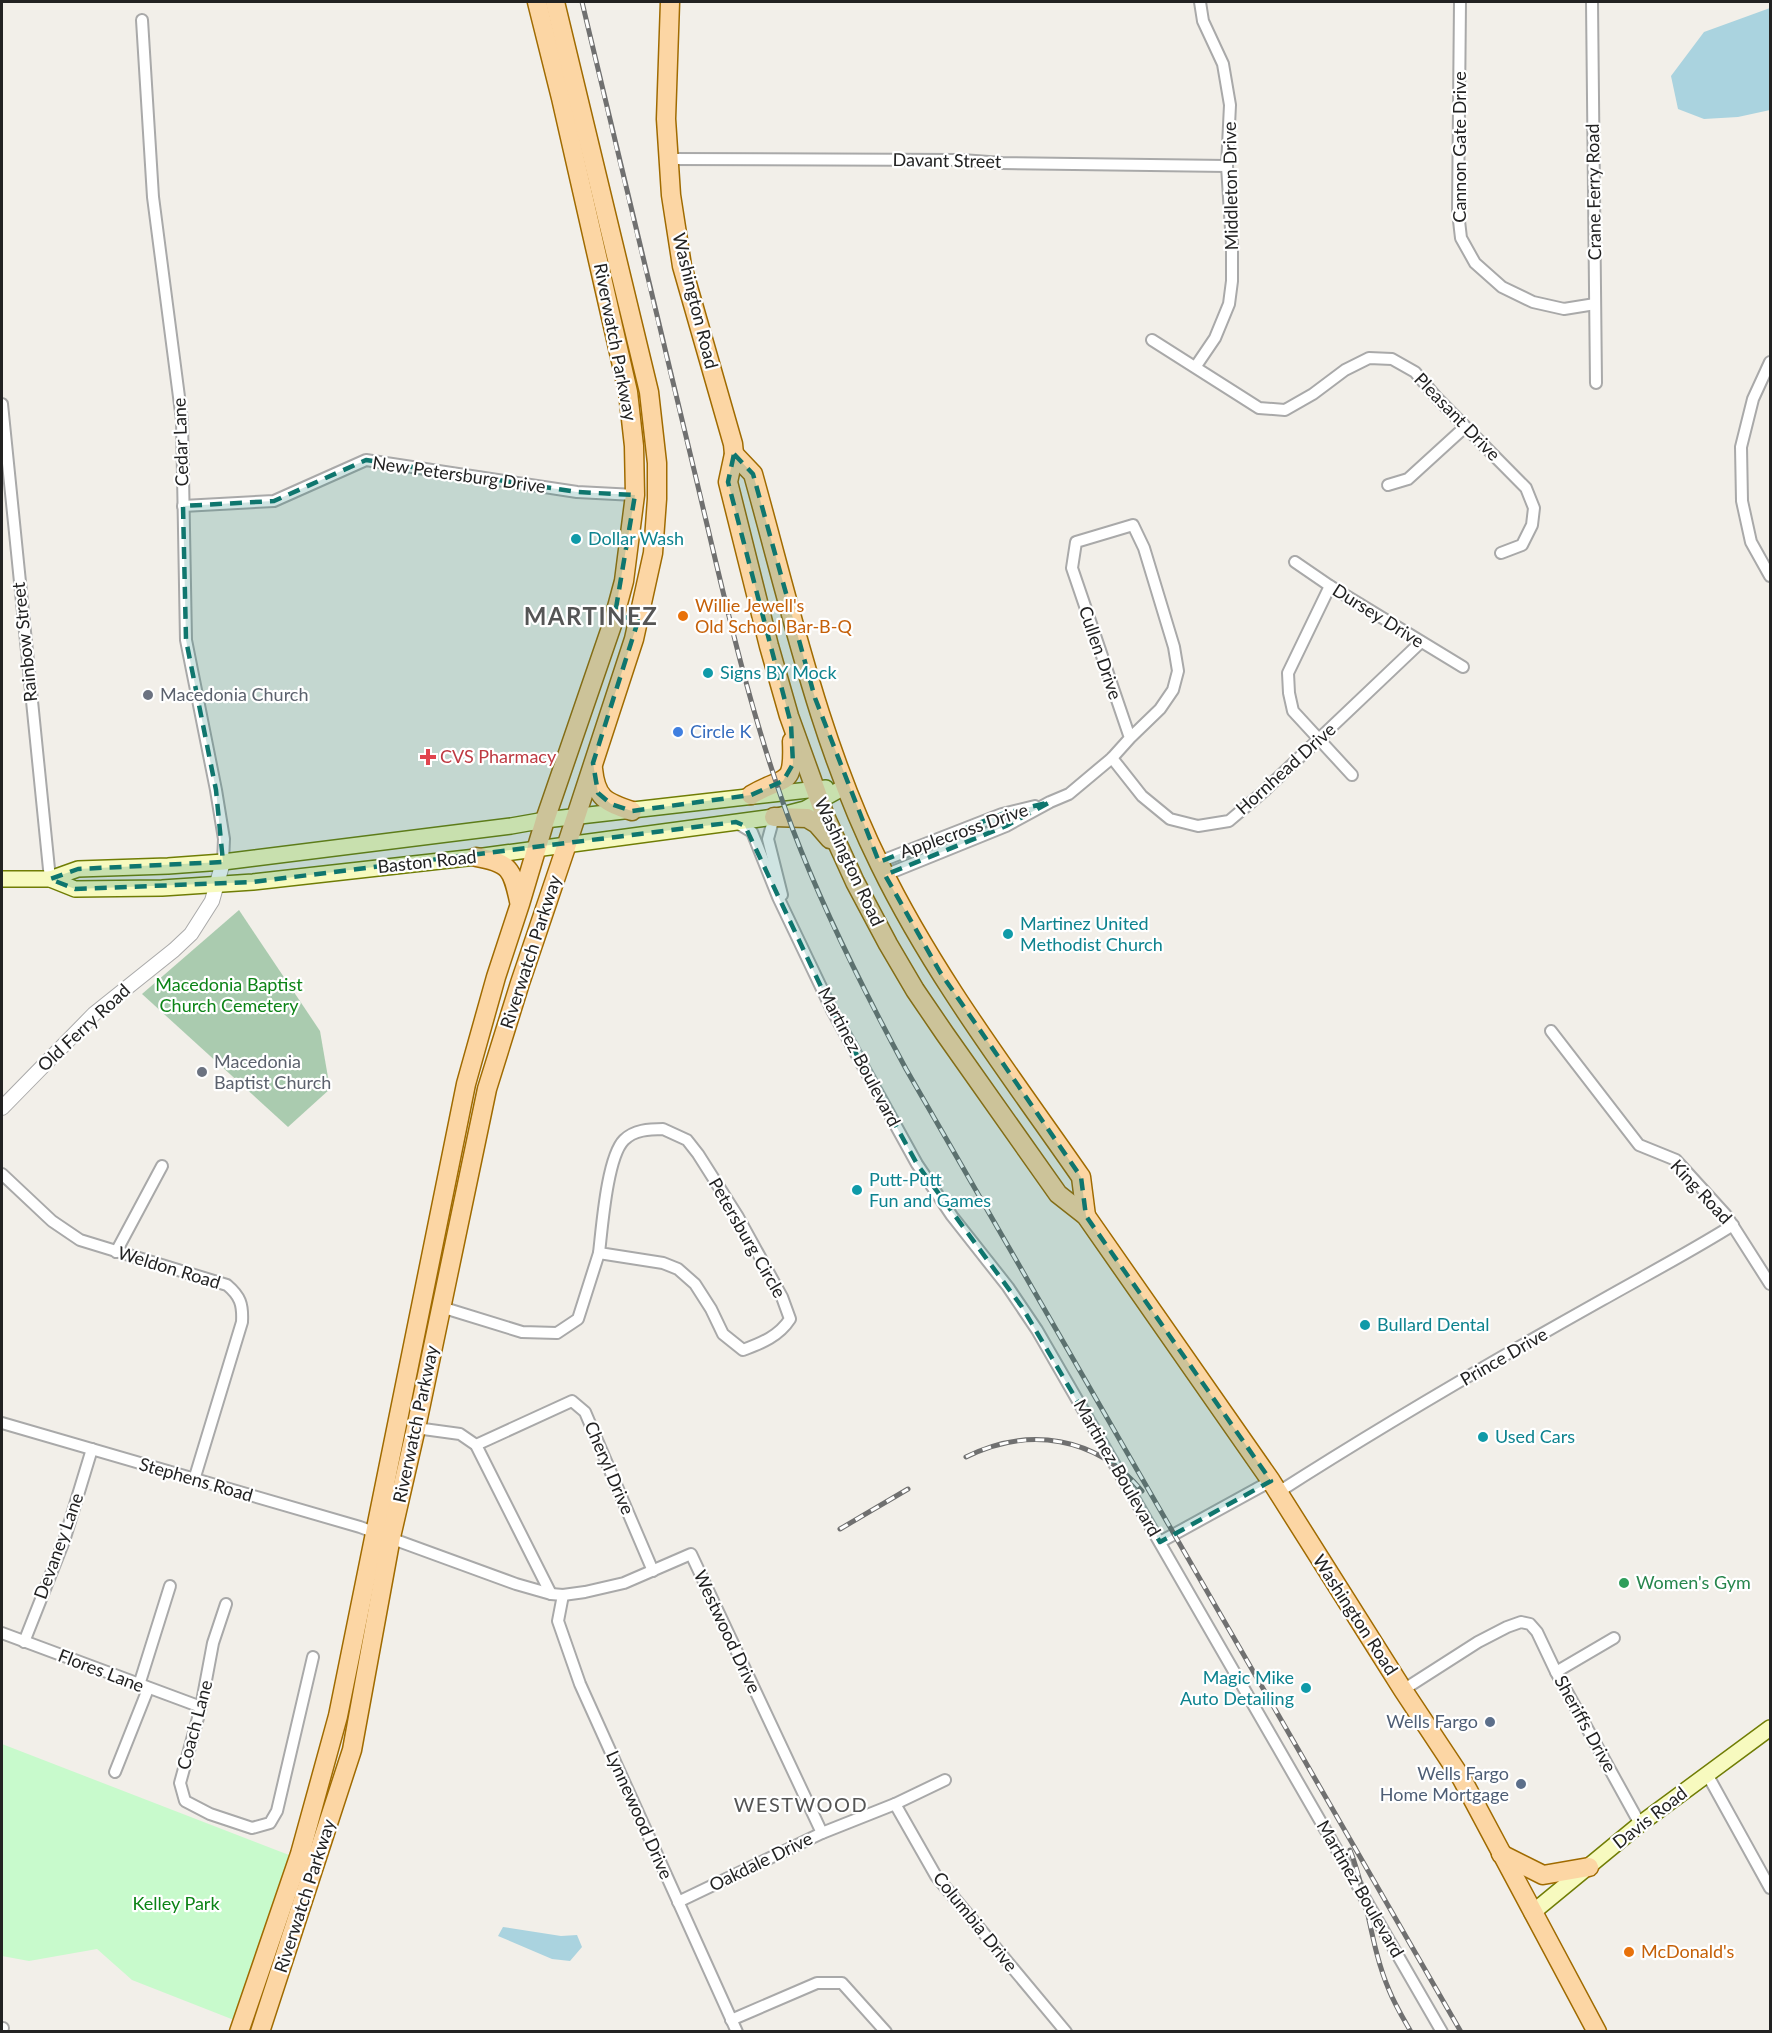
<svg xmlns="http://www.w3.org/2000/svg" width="1772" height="2033" viewBox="0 0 1772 2033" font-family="Lato,sans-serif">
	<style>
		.cemetery { fill: #aacbaf }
		.park { fill: #c8facc }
		.water { fill: #aad3df }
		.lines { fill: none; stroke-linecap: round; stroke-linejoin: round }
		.minor-casing { stroke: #a9a9a9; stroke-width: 14 }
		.tertiary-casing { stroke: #a9a9a9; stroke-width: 16 }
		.secondary-casing { stroke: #707d05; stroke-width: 18 }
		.primary-casing { stroke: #a06b00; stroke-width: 21 }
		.minor { stroke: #fff; stroke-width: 10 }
		.tertiary { stroke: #fff; stroke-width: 14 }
		.secondary { stroke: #f7fabf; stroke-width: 15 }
		.primary { stroke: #fcd6a4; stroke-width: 18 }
		.rail-casing { stroke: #707070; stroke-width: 5 }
		.rail { stroke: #fff; stroke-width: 3; stroke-dasharray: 9; stroke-linecap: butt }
		.marked { fill: #0f766e; fill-opacity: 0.2; stroke: #0f766e; stroke-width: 4.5; stroke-dasharray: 12 8; stroke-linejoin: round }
		.culture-dot { fill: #0f9aa8; stroke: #fff; stroke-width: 2 }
		.food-dot { fill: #e8710a; stroke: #fff; stroke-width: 2 }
		.worship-dot { fill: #6b7280; stroke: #fff; stroke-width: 2 }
		.shop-dot { fill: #3f7fe0; stroke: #fff; stroke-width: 2 }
		.health-dot { fill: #e0444e; stroke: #fff; stroke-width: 2 }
		.leisure-dot { fill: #2e9e5b; stroke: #fff; stroke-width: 2 }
		.service-dot { fill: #5c6f8a; stroke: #fff; stroke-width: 2 }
		.labels { text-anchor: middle; stroke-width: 4.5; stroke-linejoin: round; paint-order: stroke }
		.street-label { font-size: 18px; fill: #222; stroke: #fff }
		.culture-label { font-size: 18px; fill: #0d838f; stroke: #fff; text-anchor: start }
		.food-label { font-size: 18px; fill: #c56008; stroke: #fff; text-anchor: start }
		.worship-label { font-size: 18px; fill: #5b616d; stroke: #fff; text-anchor: start }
		.shop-label { font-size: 18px; fill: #366cbe; stroke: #fff; text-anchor: start }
		.health-label { font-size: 18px; fill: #be3a42; stroke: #fff; text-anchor: start }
		.park-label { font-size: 18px; fill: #0c8416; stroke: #fff }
		.leisure-label { font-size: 18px; fill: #27864d; stroke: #fff; text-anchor: start }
		.service-label { font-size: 18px; fill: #4e5e75; stroke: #fff; text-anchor: end }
		.neighbourhood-label { font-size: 20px; letter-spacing: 1.5px; fill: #555; stroke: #fff }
		.district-label { font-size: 24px; font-weight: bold; letter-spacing: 1.5px; fill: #555; stroke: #fff }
	</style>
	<rect width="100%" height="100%" fill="#f2efe9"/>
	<!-- cemetery -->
	<path class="cemetery" d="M239,910L320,1031L330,1089L288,1127L142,994Z"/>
	<!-- park -->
	<path class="park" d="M2,1744L289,1855L234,2020L132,1980L97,1949L29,1961L2,1956Z"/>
	<!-- water -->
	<g class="water">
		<path d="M1770,8V110L1738,117L1704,119L1678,109L1671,76L1704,32Z"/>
		<path d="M503,1927L561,1936L577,1935L582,1947L570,1961L552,1959L498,1936Z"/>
	</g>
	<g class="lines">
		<!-- minor casing -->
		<g class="minor-casing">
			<g id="minor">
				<path d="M1460,2L1458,212L1461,238L1475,263L1502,287L1533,302L1564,309L1595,304"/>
				<path d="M1592,2L1596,383"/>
				<path d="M142,20L153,197L182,420L186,640L216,790L224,839L223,862"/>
				<path d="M667,159L962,160L1002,163L1227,166"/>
				<path d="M1152,340L1259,408L1285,410L1313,394L1345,370L1369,358L1392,359L1415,372L1437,398L1526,488L1534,508L1532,525L1522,545L1501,553"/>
				<path d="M1770,362L1753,399L1741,447L1742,501L1751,542L1770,576"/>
				<path d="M1196,366L1215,338L1229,304L1232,281V245L1227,166L1230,105L1223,64L1203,21L1200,2"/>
				<path d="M2,404L50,879"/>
				<path d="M1388,485L1408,479L1465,427"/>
				<path d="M183,506L274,501L366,460L577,492L635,495"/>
				<path d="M1295,562L1330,586L1463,667"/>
				<path d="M1330,586L1288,673L1289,693L1293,711L1352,775"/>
				<path d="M1112,758L1142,796L1170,819L1198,826L1229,821L1262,793L1421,642"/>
				<path d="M774,817L768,839L782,895"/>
				<path d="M737,823L752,832L778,897L832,1010L917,1164L952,1216L1008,1287L1037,1330L1442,2032"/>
				<path d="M879,862L1002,814L1035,806"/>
				<path d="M885,875L1006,826L1050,802L1069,794L1112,758L1130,738L1160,709L1173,690L1178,671L1174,647L1144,548L1133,525L1076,542L1072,568L1130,738"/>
				<path d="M1551,1031L1639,1145L1676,1160L1726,1215L1770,1284"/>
				<path d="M663,1129L687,1140L698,1154L738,1217L782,1297L790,1319C779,1336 762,1343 743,1350L723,1334L711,1309L695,1284L678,1269L663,1263L599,1253C602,1228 607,1157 624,1140C634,1130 649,1129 663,1129Z"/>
				<path d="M2,1174L52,1221L80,1240L227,1285C240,1296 243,1304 242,1322L194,1480"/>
				<path d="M116,1252L162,1166"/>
				<path d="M441,1307L522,1332L557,1333L578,1319L599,1253"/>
				<path d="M2,1423L360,1527L516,1584L551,1594L563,1595L585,1592L624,1583L691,1554L822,1833"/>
				<path d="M416,1428L460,1434L476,1445L551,1594"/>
				<path d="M476,1445L572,1401L585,1412L653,1571"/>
				<path d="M1277,1493C1383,1425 1493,1361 1602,1300C1646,1275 1690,1252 1733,1225"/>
				<path d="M1160,1542L1271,1481"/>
				<path d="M563,1595L558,1621L580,1684L737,2032"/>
				<path d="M226,1604L213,1643L201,1707L180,1783L185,1801L210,1814L252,1828L270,1823L277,1811L313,1657"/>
				<path d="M2,1633L201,1707"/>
				<path d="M24,1642L64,1541L92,1449"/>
				<path d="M1556,1672L1614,1638"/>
				<path d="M139,1685L170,1586"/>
				<path d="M1403,1690L1478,1642L1507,1627L1521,1622L1530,1624L1537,1632L1556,1672L1640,1824"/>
				<path d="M115,1772L148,1689"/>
				<path d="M1707,1774L1770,1888"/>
				<path d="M895,1804L936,1876L1066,2032"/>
				<path d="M678,1902L822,1833L895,1804L945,1780"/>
				<path d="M731,2020L817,1983H842L886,2032"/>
				<path d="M2,2028H3"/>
			</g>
		</g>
		<!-- tertiary casing -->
		<g class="tertiary-casing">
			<path id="tertiary" d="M2,1108L94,1014L174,950L191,934L212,901L223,862"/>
		</g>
		<!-- secondary casing -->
		<g class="secondary-casing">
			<g id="secondary">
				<path d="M2,879H50L75,889L162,888L253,882L476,857L774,817L805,809L846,786"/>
				<path d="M50,879L78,869L168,866L223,862L511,826L545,820L826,788"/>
				<path d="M1532,1913L1640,1824L1770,1728"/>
			</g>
		</g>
		<!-- primary casing -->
		<g class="primary-casing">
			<g id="primary">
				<path d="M670,2L666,119L671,195L682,266L733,444L734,454L728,482L769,646L789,716L825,816L855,882L888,944L915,990L945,1034L1058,1194L1086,1216L1271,1481L1403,1690L1462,1779L1597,2032"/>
				<path d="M734,454L753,474C790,606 819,742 880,865C934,976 1011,1076 1081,1177L1086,1216"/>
				<path d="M593,769C596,798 605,802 632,811"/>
				<path d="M751,795C786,774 794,789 792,741"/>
				<path d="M774,817L807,818L817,824L830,839"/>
				<path d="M476,857C510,863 512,869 519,901"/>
				<path d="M1501,1854L1543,1875L1589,1867"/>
				<path d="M239,2032L300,1854L338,1716L466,1084L496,977L520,904L545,820L613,622L624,581L635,495L634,446L628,392L561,98L537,2"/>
				<path d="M260,2032L352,1750L391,1537L416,1428L487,1089L520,983L567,844L634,639L653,553L657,499V463L649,392L555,2"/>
			</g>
		</g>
		<!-- minor -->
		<use href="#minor" class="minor"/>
		<!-- tertiary -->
		<use href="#tertiary" class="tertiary"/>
		<!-- secondary -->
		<use href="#secondary" class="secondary"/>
		<!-- primary -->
		<use href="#primary" class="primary"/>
		<!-- rail casing -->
		<g class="rail-casing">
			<g id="rail">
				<path d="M582,2C619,160 657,319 696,478C724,596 750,716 793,830C824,912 864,991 906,1069L1461,2032"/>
				<path d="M966,1457C1028,1426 1096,1436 1142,1491"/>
				<path d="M840,1529L908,1489"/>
				<path d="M1350,1850C1368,1895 1370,1946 1389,1990C1395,2005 1403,2018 1411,2032"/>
			</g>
		</g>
		<!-- rail -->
		<use href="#rail" class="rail"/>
	</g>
	<!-- marked area -->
	<path class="marked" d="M734,454L753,474L815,698L879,862L1002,814L1050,802L1006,826L885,875L940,972L1081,1177L1086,1216L1271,1481L1160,1542L1022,1307L917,1164L832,1010L745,826L736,822L253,882L75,889L50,879L78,869L223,862L216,790L186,640L183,506L274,501L366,460L577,492L635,495L615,614L638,621L593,763L598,793L611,804L632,811L751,795L783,781L793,764L791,724L728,482Z"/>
	<!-- markers -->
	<g class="culture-dot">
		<circle cx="576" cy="539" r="6"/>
		<circle cx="708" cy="673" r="6"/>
		<circle cx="1008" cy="934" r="6"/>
		<circle cx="857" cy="1190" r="6"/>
		<circle cx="1365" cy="1325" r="6"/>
		<circle cx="1483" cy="1437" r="6"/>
		<circle cx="1306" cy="1688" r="6"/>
	</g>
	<g class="food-dot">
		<circle cx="683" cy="616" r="6"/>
		<circle cx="1629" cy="1952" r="6"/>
	</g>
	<g class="worship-dot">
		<circle cx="148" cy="695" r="6"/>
		<circle cx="202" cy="1072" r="6"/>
	</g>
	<circle class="shop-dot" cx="678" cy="732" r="6"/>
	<path class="health-dot" d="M425 748h6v6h6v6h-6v6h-6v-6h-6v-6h6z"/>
	<circle class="leisure-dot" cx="1624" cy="1583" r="6"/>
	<g class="service-dot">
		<circle cx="1490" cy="1722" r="6"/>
		<circle cx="1521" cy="1784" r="6"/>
	</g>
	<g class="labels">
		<!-- street labels -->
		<g class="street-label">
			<text transform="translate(1460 147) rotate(-90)" y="6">Cannon Gate Drive</text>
			<text transform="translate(947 161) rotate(1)" y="6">Davant Street</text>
			<text transform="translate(1231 186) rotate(-91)" y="6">Middleton Drive</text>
			<text transform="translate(1594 192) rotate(-91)" y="6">Crane Ferry Road</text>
			<text transform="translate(695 301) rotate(76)" y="6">Washington Road</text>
			<text transform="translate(615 342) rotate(79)" y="6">Riverwatch Parkway</text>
			<text transform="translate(1457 417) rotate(46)" y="6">Pleasant Drive</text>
			<text transform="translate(181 442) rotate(-92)" y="6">Cedar Lane</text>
			<text transform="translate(459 475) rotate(8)" y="6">New Petersburg Drive</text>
			<text transform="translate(1378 616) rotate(32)" y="6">Dursey Drive</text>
			<text transform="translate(25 642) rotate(-96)" y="6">Rainbow Street</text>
			<text transform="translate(1100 653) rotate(71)" y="6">Cullen Drive</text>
			<text transform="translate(1286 769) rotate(-42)" y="6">Hornhead Drive</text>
			<text transform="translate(964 831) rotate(-19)" y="6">Applecross Drive</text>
			<text transform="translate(427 862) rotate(-6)" y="6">Baston Road</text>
			<text transform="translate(849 862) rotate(65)" y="6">Washington Road</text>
			<text transform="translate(531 952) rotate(-72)" y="6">Riverwatch Parkway</text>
			<text transform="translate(84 1028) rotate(-43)" y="6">Old Ferry Road</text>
			<text transform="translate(859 1057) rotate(62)" y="6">Martinez Boulevard</text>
			<text transform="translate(1701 1192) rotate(47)" y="6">King Road</text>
			<text transform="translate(747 1238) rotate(60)" y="6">Petersburg Circle</text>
			<text transform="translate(169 1268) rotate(17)" y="6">Weldon Road</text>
			<text transform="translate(1504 1357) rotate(-30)" y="6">Prince Drive</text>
			<text transform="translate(416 1424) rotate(-78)" y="6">Riverwatch Parkway</text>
			<text transform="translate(609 1468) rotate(67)" y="6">Cheryl Drive</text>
			<text transform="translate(1117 1468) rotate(60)" y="6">Martinez Boulevard</text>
			<text transform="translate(196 1480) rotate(16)" y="6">Stephens Road</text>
			<text transform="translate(59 1546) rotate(-70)" y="6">Devaney Lane</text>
			<text transform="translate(1355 1615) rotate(57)" y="6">Washington Road</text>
			<text transform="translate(727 1632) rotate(65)" y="6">Westwood Drive</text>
			<text transform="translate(101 1671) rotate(21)" y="6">Flores Lane</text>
			<text transform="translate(1585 1724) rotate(61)" y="6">Sheriffs Drive</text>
			<text transform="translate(195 1725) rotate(-75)" y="6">Coach Lane</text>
			<text transform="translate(639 1815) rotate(66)" y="6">Lynnewood Drive</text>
			<text transform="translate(1650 1818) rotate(-38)" y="6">Davis Road</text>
			<text transform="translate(761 1862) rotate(-26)" y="6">Oakdale Drive</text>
			<text transform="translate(1360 1889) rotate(60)" y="6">Martinez Boulevard</text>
			<text transform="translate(305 1896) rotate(-72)" y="6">Riverwatch Parkway</text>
			<text transform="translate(975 1922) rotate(51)" y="6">Columbia Drive</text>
		</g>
		<!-- culture labels -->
		<g class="culture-label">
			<text x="588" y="545">Dollar Wash</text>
			<text x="720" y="679">Signs BY Mock</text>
			<text x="1020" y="930">Martinez United<tspan x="1020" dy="21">Methodist Church</tspan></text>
			<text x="869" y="1186">Putt-Putt<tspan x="869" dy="21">Fun and Games</tspan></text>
			<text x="1377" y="1331">Bullard Dental</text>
			<text x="1495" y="1443">Used Cars</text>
			<text x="1294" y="1684" text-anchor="end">Magic Mike<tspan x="1294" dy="21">Auto Detailing</tspan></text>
		</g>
		<!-- food labels -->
		<g class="food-label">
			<text x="695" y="612">Willie Jewell's<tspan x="695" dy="21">Old School Bar-B-Q</tspan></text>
			<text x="1641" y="1958">McDonald's</text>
		</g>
		<!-- worship labels -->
		<g class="worship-label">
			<text x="160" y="701">Macedonia Church</text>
			<text x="214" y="1068">Macedonia<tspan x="214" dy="21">Baptist Church</tspan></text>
		</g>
		<!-- shop labels -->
		<g class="shop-label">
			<text x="690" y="738">Circle K</text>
		</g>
		<!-- health labels -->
		<g class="health-label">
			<text x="440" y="763">CVS Pharmacy</text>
		</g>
		<!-- park labels -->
		<g class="park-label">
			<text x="229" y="991">Macedonia Baptist<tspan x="229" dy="21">Church Cemetery</tspan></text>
			<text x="176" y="1910">Kelley Park</text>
		</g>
		<!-- leisure labels -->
		<g class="leisure-label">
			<text x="1636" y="1589">Women's Gym</text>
		</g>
		<!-- service labels -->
		<g class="service-label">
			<text x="1478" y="1728">Wells Fargo</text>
			<text x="1509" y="1780">Wells Fargo<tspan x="1509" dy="21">Home Mortgage</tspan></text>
		</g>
		<!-- neighbourhood labels -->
		<g class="neighbourhood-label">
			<text x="801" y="1812">WESTWOOD</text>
		</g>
		<!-- district labels -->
		<g class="district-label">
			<text x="591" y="625">MARTINEZ</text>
		</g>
	</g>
	<!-- border -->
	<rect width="1772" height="2033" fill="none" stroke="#222222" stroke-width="6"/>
</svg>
